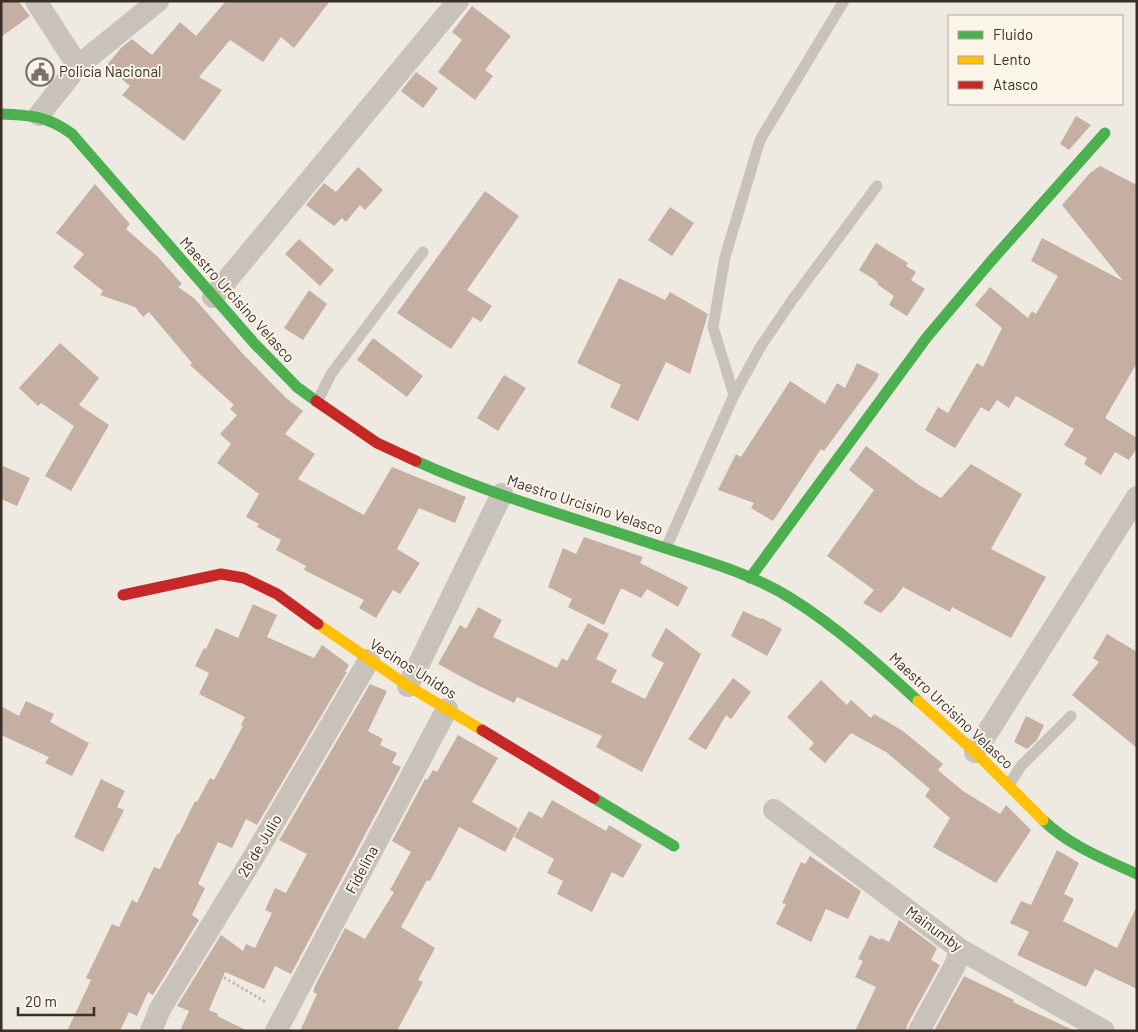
<svg xmlns="http://www.w3.org/2000/svg" width="1138" height="1032" viewBox="0 0 1138 1032" font-family="Barlow,sans-serif">
	<style>
		.building { fill: #c4afa2 }
		.lines { fill: none; stroke-linecap: round; stroke-linejoin: round }
		.path { stroke: #c1bab2; stroke-width: 3; stroke-dasharray: 2.5 2.5; stroke-linecap: butt }
		.lane { stroke: #c8c2ba; stroke-width: 11 }
		.street { stroke: #c8c2ba; stroke-width: 22 }
		.fast { stroke: #4caf50; stroke-width: 11 }
		.slow { stroke: #ffc107; stroke-width: 11 }
		.jam { stroke: #c62828; stroke-width: 11 }
		.labels { text-anchor: middle; stroke-width: 4; stroke-linejoin: round; paint-order: stroke }
		.poi-label { font-size: 15px; fill: #392f28; stroke: #fbf4e9; text-anchor: start }
		.street-label { font-size: 15px; fill: #392f28; stroke: #fbf4e9 }
	</style>
	<rect width="100%" height="100%" fill="#eeeae2"/>
	<!-- building -->
	<g class="building">
		<path d="M1,1H18L30,16L1,37Z"/>
		<path d="M226,1H330L294,48L281,37L263,62L230,40L199,77L222,90L184,141L122,95L130,86L106,66L121,48L132,39L152,55L180,22L196,36Z"/>
		<path d="M472,6L511,36L485,70L493,76L475,100L438,72L462,40L452,32Z"/>
		<path d="M416,72L438,88L423,108L401,91Z"/>
		<path d="M1076,116L1091,125L1069,150L1060,144Z"/>
		<path d="M1100,166L1137,185V363L1105,418L1137,438V448L1129,460L1115,452L1101,475L1084,464L1087,458L1064,445L1074,429L1016,396L1009,408L997,400L989,412L981,407L955,448L925,430L938,407L948,413L977,363L983,367L1002,328L975,305L990,287L1028,318L1032,311L1036,314L1058,276L1031,261L1042,238L1123,281L1062,205L1090,173Z"/>
		<path d="M358,167L383,190L365,210L360,205L346,222L342,218L334,226L306,205L324,183L336,192Z"/>
		<path d="M95,184L130,224L126,229L158,257L182,284L178,287L194,298L243,354L286,398L303,411L285,434L315,454L298,479L364,515L392,467L466,497L455,523L419,508L397,549L420,563L400,594L393,590L376,618L359,608L364,600L304,570L306,566L276,550L281,540L257,527L259,524L246,517L259,494L217,463L231,444L220,434L237,415L230,409L234,405L190,365L192,363L149,312L143,317L135,307L100,295L103,291L73,267L84,254L56,233Z"/>
		<path d="M485,191L519,216L467,290L492,306L481,322L473,317L451,349L397,313Z"/>
		<path d="M670,207L694,223L672,256L648,240Z"/>
		<path d="M299,239L334,270L320,286L285,254Z"/>
		<path d="M876,243L908,263L906,266L916,272L911,280L925,289L907,316L889,305L894,296L877,284L878,282L859,270Z"/>
		<path d="M619,278L665,300L670,292L708,314L690,374L666,362L638,421L610,407L621,385L577,363Z"/>
		<path d="M309,290L327,304L303,340L284,328Z"/>
		<path d="M373,338L423,376L407,397L357,360Z"/>
		<path d="M60,343L99,378L79,405L109,425L71,491L45,476L74,426L41,403L38,406L19,388Z"/>
		<path d="M857,363L879,374L877,379L824,451L821,449L773,521L751,508L754,503L718,490L736,454L741,457L790,381L825,404L837,383L845,388Z"/>
		<path d="M504,375L526,388L498,431L477,418Z"/>
		<path d="M866,446L919,485L941,498L971,464L1022,494L991,549L1046,577L1011,638L952,607L950,612L903,587L895,598L881,613L863,603L874,590L827,556L874,490L849,470Z"/>
		<path d="M1,465L30,478L17,506L1,499Z"/>
		<path d="M584,537L643,557L640,563L688,587L678,607L647,589L641,598L621,588L604,625L568,607L572,599L548,587L563,548L576,554Z"/>
		<path d="M253,604L277,615L267,637L314,658L322,645L349,665L345,672H347L257,825L246,819L232,848L218,842L198,884L205,888L192,915L199,920L153,995L148,992L137,1016L129,1012L120,1031H67L91,980L86,978L112,924L119,927L132,900L137,903L154,867L160,869L177,834H179L195,801L197,802L210,778L214,780L243,726L241,725L245,717L199,694L209,673L195,666L204,648L206,649L216,628L238,638Z"/>
		<path d="M478,607L502,620L493,637L557,668L562,658L567,661L588,623L609,634L596,659L617,670L611,682L645,699L664,663L651,656L666,628L701,654L642,772L596,747L602,736L517,697L514,703L477,685L438,664L460,625L466,629Z"/>
		<path d="M743,611L761,619L762,618L782,629L767,656L731,636Z"/>
		<path d="M1107,634L1137,652V748L1072,695L1099,662L1093,658Z"/>
		<path d="M733,678L751,692L731,719L726,715L706,750L688,739Z"/>
		<path d="M821,680L847,705L851,700L871,718L874,714L903,731L943,764L938,770L963,791L1000,814L1006,805L1031,830L996,883L933,847L950,818L925,796L930,789L886,752L851,733L825,763L809,749L814,743L787,717Z"/>
		<path d="M370,684L387,691L368,731L383,739L380,745L397,753L392,763L401,767L291,974L275,966L264,989L225,972L209,1010L218,1014L217,1016L248,1031H180L189,1011L177,1006L221,935L243,951L246,944L255,948L272,913L265,910L275,888L286,893L307,854L279,840L281,837Z"/>
		<path d="M26,701L54,714L50,722L89,743L72,776L45,763L49,757L1,735V706L19,716Z"/>
		<path d="M1026,716L1044,725L1037,740L1027,749L1014,742Z"/>
		<path d="M458,735L498,758L472,802L518,828L505,852L459,827L430,881L427,880L401,927L435,948L418,980L423,982L397,1031H300L317,994L313,992L315,986L345,928L365,939L394,892L390,890L411,852L392,841L425,779L427,780L433,770L437,772Z"/>
		<path d="M101,779L125,791L117,807L124,810L103,852L74,837Z"/>
		<path d="M552,800L606,831L609,825L642,845L623,878L612,872L592,912L557,894L563,881L547,873L554,859L514,837L529,811L542,818Z"/>
		<path d="M1057,850L1079,863L1064,894L1074,899L1063,921L1117,948L1137,906V989L1095,969L1086,987L1017,955L1029,932L1010,923L1021,901L1031,905Z"/>
		<path d="M810,856L861,891L848,919L826,909L811,942L776,924L786,904L782,903L801,862L805,864Z"/>
		<path d="M899,920L937,948L931,960L940,965L907,1025L906,1031H855L876,987L855,977L863,961L858,959L870,935L880,940L881,938L889,942Z"/>
		<path d="M964,976L1014,1000L1013,1002L1075,1031H934Z"/>
	</g>
	<g class="lines">
		<!-- path -->
		<path class="path" d="M211,970L266,1002"/>
		<!-- lane -->
		<g class="lane">
			<path d="M734,395L713,327L725,257L760,140L844,1"/>
			<path d="M317,402L331,374L423,252"/>
			<path d="M666,548L734,395L761,346L793,299L877,186"/>
			<path d="M1009,785L1021,766L1071,716"/>
		</g>
		<!-- street -->
		<g class="street">
			<path d="M36,1L78,66"/>
			<path d="M39,115L78,66L158,1"/>
			<path d="M213,297L458,1"/>
			<path d="M408,686L502,494"/>
			<path d="M975,752L1137,497"/>
			<path d="M774,810L961,950L1104,1031"/>
			<path d="M151,1031L160,1009L253,858L369,660"/>
			<path d="M276,1031L447,709"/>
			<path d="M919,1031L954,967L961,950"/>
		</g>
		<!-- fast -->
		<g class="fast">
			<path d="M1,114C30,115 48,116 72,134L254,343L297,387L316,401"/>
			<path d="M416,461C493,496 581,520 662,547C706,561 753,574 792,599C837,627 879,665 918,701"/>
			<path d="M750,578L927,337L992,260L1105,133"/>
			<path d="M594,798L674,846"/>
			<path d="M1043,820C1068,845 1106,860 1137,874"/>
		</g>
		<!-- slow -->
		<g class="slow">
			<path d="M318,624L408,686L482,730"/>
			<path d="M918,701L975,752L1043,820"/>
		</g>
		<!-- jam -->
		<g class="jam">
			<path d="M316,401L377,443L416,461"/>
			<path d="M123,595L221,574L244,578L277,594L318,624"/>
			<path d="M482,730L594,798"/>
		</g>
	</g>
	<!-- icons -->
	<defs>
		<g id="civic-ring" transform="scale(1.4375)"><circle r="9.5" fill="#fbf4e9" stroke="#787069" stroke-width="1.5"/><path d="M-.6-6.5H3V-4.5H.6V-3L4-1V1h2V6H-6V1h2V-1L-.6-3ZM-1.2 2.5V6h2.4V2.5Z" fill="#787069"/></g>
	</defs>
	<g fill-rule="evenodd">
		<use href="#civic-ring" x="40" y="72"/>
	</g>
	<g class="labels">
		<!-- poi labels -->
		<g class="poi-label">
			<text x="59" y="77">Policía Nacional</text>
		</g>
		<!-- street labels -->
		<g class="street-label">
			<text transform="translate(237 300) rotate(48)" y="5">Maestro Urcisino Velasco</text>
			<text transform="translate(585 505) rotate(18)" y="5">Maestro Urcisino Velasco</text>
			<text transform="translate(413 669) rotate(32)" y="5">Vecinos Unidos</text>
			<text transform="translate(951 711) rotate(43)" y="5">Maestro Urcisino Velasco</text>
			<text transform="translate(260 846) rotate(-59)" y="5">26 de Julio</text>
			<text transform="translate(362 870) rotate(-62)" y="5">Fidelina</text>
			<text transform="translate(934 929) rotate(36)" y="5">Mainumby</text>
		</g>
	</g>
	<!-- border -->
	<rect width="1138" height="1032" fill="none" stroke="#392f28" stroke-width="5"/>
	<!-- legend -->
	<rect x="948" y="15" width="175" height="90" fill="#fbf4e9" stroke="#ada59c"/>
	<rect x="958" y="31" width="25" height="8" fill="#4caf50" stroke="#ada59c"/>
	<text x="993" y="40" font-size="15" fill="#392f28">Fluido</text>
	<rect x="958" y="56" width="25" height="8" fill="#ffc107" stroke="#ada59c"/>
	<text x="993" y="65" font-size="15" fill="#392f28">Lento</text>
	<rect x="958" y="81" width="25" height="8" fill="#c62828" stroke="#ada59c"/>
	<text x="993" y="90" font-size="15" fill="#392f28">Atasco</text>
	<!-- scale -->
	<path d="M18 1007v8h76v-8" fill="none" stroke="#392f28" stroke-width="2.5"/>
	<text x="25" y="1007" font-size="15" fill="#392f28" stroke="#fbf4e9" stroke-width="4" paint-order="stroke">20 m</text>
</svg>
